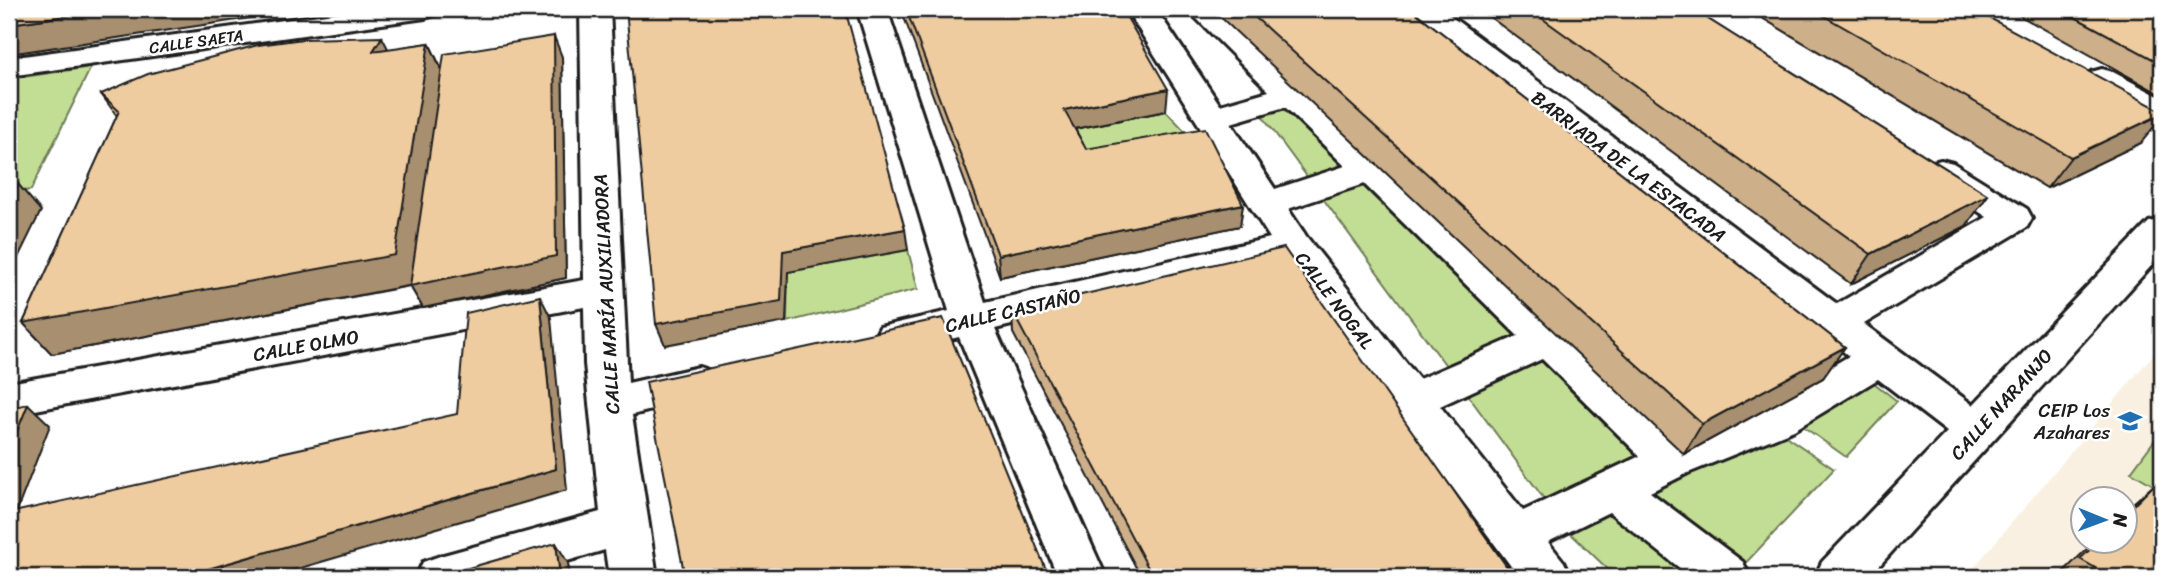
<svg xmlns="http://www.w3.org/2000/svg" width="2171" height="586" viewBox="0 0 2171 586" font-family="Sriracha,sans-serif">
	<style>
		.built { fill: #faf0e2; fill-rule: evenodd }
		.green { fill: #c2de95; stroke: #6f7d58; stroke-width: 2 }
		.lines { fill: none; stroke-linecap: round; stroke-linejoin: round }
		.street-casing { stroke: #1c1c1c; stroke-width: 6 }
		.street { fill: #fff; fill-rule: evenodd }
		.wall { fill: #cdaf8a; stroke: #1c1c1c; stroke-width: 2 }
		.shaded-wall { fill: #a78f70; stroke: #1c1c1c; stroke-width: 2 }
		.building { fill: #eecca0; stroke: #1c1c1c; stroke-width: 2 }
		.labels { text-anchor: middle; stroke-width: 5; stroke-linejoin: round; paint-order: stroke }
		.far-street-label { font-size: 16px; fill: #1c1c1c; stroke: #fff }
		.street-label { font-size: 19px; fill: #1c1c1c; stroke: #fff }
		.poi-label { font-size: 19px; fill: #1c1c1c; stroke: #fff; text-anchor: end }
	</style>
	<rect width="100%" height="100%" fill="#fff"/>
	<filter id="ink" filterUnits="userSpaceOnUse"><feTurbulence type="fractalNoise" baseFrequency=".0143" numOctaves="2"/><feDisplacementMap in="SourceGraphic" scale="14" xChannelSelector="R" yChannelSelector="G"/><feConvolveMatrix kernelMatrix="1 2 1 2 8 2 1 2 1" color-interpolation-filters="sRGB"/></filter>
	<g filter="url(#ink)">
		<!-- built -->
		<path class="built" d="M2162,344V577H1966ZM2084,498H2126V540H2084Z"/>
		<!-- green -->
		<g class="green">
			<path d="M91,67L31,190L9,193V79Z"/>
			<path d="M1293,100L1362,162L1311,182L1261,114Z"/>
			<path d="M1166,111L1203,150L1086,171L1064,131Z"/>
			<path d="M1370,176L1537,333L1450,371L1321,196Z"/>
			<path d="M908,250L918,289L787,322L788,272Z"/>
			<path d="M1557,352L1654,449L1550,507L1464,390Z"/>
			<path d="M1864,375L1897,401L1846,457L1790,417Z"/>
			<path d="M1771,426L1834,469L1741,568L1632,491Z"/>
			<path d="M2162,430V490L2131,472Z"/>
			<path d="M1619,505L1714,577H1616L1566,529Z"/>
		</g>
		<g class="lines">
			<!-- street casing -->
			<g class="street-casing">
				<g id="street">
					<path d="M363,9H440L435,15L425,18L9,76V58Z"/>
					<path d="M580,9H610L628,383L699,367L714,372L720,383L714,394L632,415L657,577H609L605,550L512,577H416L423,562L440,556L600,512L585,364L584,307L9,415V383L584,280Z"/>
					<path d="M857,9H887L985,302L1270,238L1126,9H1156L1220,105L1269,91L1187,9H1219L1679,439L1764,406L1849,356L1413,15L1408,9H1441L1837,304L1987,217L1929,179L1924,171L1929,163L1941,160L1953,163L2027,209L2032,218L2027,227L1864,324L1973,405L2149,222L2162,219V254L1869,577H1815L1822,562L1947,432L1878,379L1794,430L1688,473L1650,492L1743,562L1750,577H1691L1609,512L1548,542L1564,562L1571,577H1519L1284,260L995,329L1106,577H1058L959,337L894,353L880,349L874,338L880,327L949,311ZM1285,107L1345,166L1275,189L1231,123ZM1364,184L1518,336L1419,379L1306,236L1288,209ZM1542,359L1640,456L1523,511L1440,406Z"/>
					<path d="M2102,69L2113,72L2162,98V121L2150,118L2091,86L2086,79L2091,72Z"/>
				</g>
			</g>
			<!-- street -->
			<use href="#street" class="street"/>
		</g>
		<!-- wall -->
		<g class="wall">
			<path d="M901,9H1122L1166,111L1075,129L1086,149L1243,204L1240,226L1000,277Z"/>
			<path d="M1212,9H1411L1845,347L1823,378L1684,454Z"/>
			<path d="M1479,9H1692L1988,195L1966,226L1851,284Z"/>
			<path d="M1747,9H1973L2141,143L2047,188Z"/>
			<path d="M2008,9H2162V95Z"/>
			<path d="M429,43L442,70L562,57L566,278L423,308L410,286L52,354L23,323L117,116L101,94Z"/>
			<path d="M1012,311L1514,577H1141L1013,333Z"/>
			<path d="M2155,484L2162,577H2058L2095,541H2125V510Z"/>
		</g>
		<!-- shaded-wall -->
		<g class="shaded-wall">
			<path d="M114,9H311L9,54V24Z"/>
			<path d="M554,36L562,57L566,278L423,308L410,286Z"/>
			<path d="M382,37L397,66L373,51Z"/>
			<path d="M429,43L443,73L413,285L52,354L23,323Z"/>
			<path d="M1168,89L1166,111L1064,131V110Z"/>
			<path d="M2162,114V117L2141,143L2047,188L2071,157Z"/>
			<path d="M18,184L41,211L9,276V201Z"/>
			<path d="M1988,195L1966,226L1851,284L1871,254Z"/>
			<path d="M1243,204L1240,226L1000,277L998,255Z"/>
			<path d="M905,229L908,250L788,272L786,322L665,345L656,324L783,251Z"/>
			<path d="M540,296L551,318L567,490L270,577H180L556,469Z"/>
			<path d="M1845,347L1823,378L1684,454L1702,424Z"/>
			<path d="M28,404L50,425L9,531V451Z"/>
			<path d="M556,543L568,563L570,577H560Z"/>
		</g>
		<!-- building -->
		<g class="building">
			<path d="M9,9H114L9,24Z"/>
			<path d="M626,9H845L905,229L783,251L781,301L656,324Z"/>
			<path d="M906,9H1122L1168,89L1064,110L1086,149L1205,128L1243,204L998,255Z"/>
			<path d="M1246,9H1411L1845,347L1702,424Z"/>
			<path d="M1529,9H1692L1988,195L1871,254Z"/>
			<path d="M1812,9H1973L2162,111V114L2071,157Z"/>
			<path d="M2060,9H2162V64Z"/>
			<path d="M554,36L556,256L410,286L444,54Z"/>
			<path d="M382,37L373,51L429,43L395,255L23,323L119,111L101,94L148,74L258,45L303,39Z"/>
			<path d="M18,184L9,201V186Z"/>
			<path d="M1284,248L1514,577H1153L1012,311Z"/>
			<path d="M540,296L556,469L180,577H9V513L457,414L466,313Z"/>
			<path d="M943,318L1049,577H685L646,382Z"/>
			<path d="M28,404L9,451V408Z"/>
			<path d="M2155,484L2162,488V577H2111L2080,559L2099,541H2125V514Z"/>
			<path d="M556,543L560,577H437Z"/>
		</g>
	</g>
	<!-- icons -->
	<defs>
		<g id="school-bare" transform="scale(1.89)"><path d="M0-5L7-2L0 1L-7-2ZM-4 1L0 2.5L4 1V4Q0 6-4 4Z" fill="#1f6fb2" stroke="#fff" stroke-width="2.5" paint-order="stroke"/></g>
	</defs>
	<g fill-rule="evenodd">
		<use href="#school-bare" x="2130" y="421"/>
	</g>
	<g class="labels">
		<!-- far-street labels -->
		<g class="far-street-label">
			<text transform="translate(196 41) rotate(-8)" y="6">CALLE SAETA</text>
		</g>
		<!-- street labels -->
		<g class="street-label">
			<text transform="translate(1629 166) rotate(37)" y="7">BARRIADA DE LA ESTACADA</text>
			<text transform="translate(606 294) rotate(-93)" y="7">CALLE MARÍA AUXILIADORA</text>
			<text transform="translate(1335 300) rotate(53)" y="7">CALLE NOGAL</text>
			<text transform="translate(1013 310) rotate(-13)" y="7">CALLE CASTAÑO</text>
			<text transform="translate(306 345) rotate(-10)" y="7">CALLE OLMO</text>
			<text transform="translate(2001 404) rotate(-48)" y="7">CALLE NARANJO</text>
		</g>
		<!-- poi labels -->
		<g class="poi-label">
			<text x="2110" y="417">CEIP Los<tspan x="2110" dy="22">Azahares</tspan></text>
		</g>
	</g>
	<!-- margin -->
	<rect width="2171" height="586" fill="none" stroke="#fff" stroke-width="35"/>
	<rect x="18" y="18" width="2136" height="551" fill="none" stroke="#1c1c1c" stroke-width="2.5" filter="url(#ink)"/>
	<!-- north arrow -->
	<g transform="translate(2104 520) rotate(91)"><circle r="33" fill="#ffffff" stroke="#a4a4a4" stroke-width="2"/>
	<path d="M0-5L12 26L0 18L-12 26Z" fill="#1f6fb2"/>
	<text y="-10" font-size="19" font-weight="bold" text-anchor="middle" fill="#1c1c1c">N</text>
	</g>
</svg>
